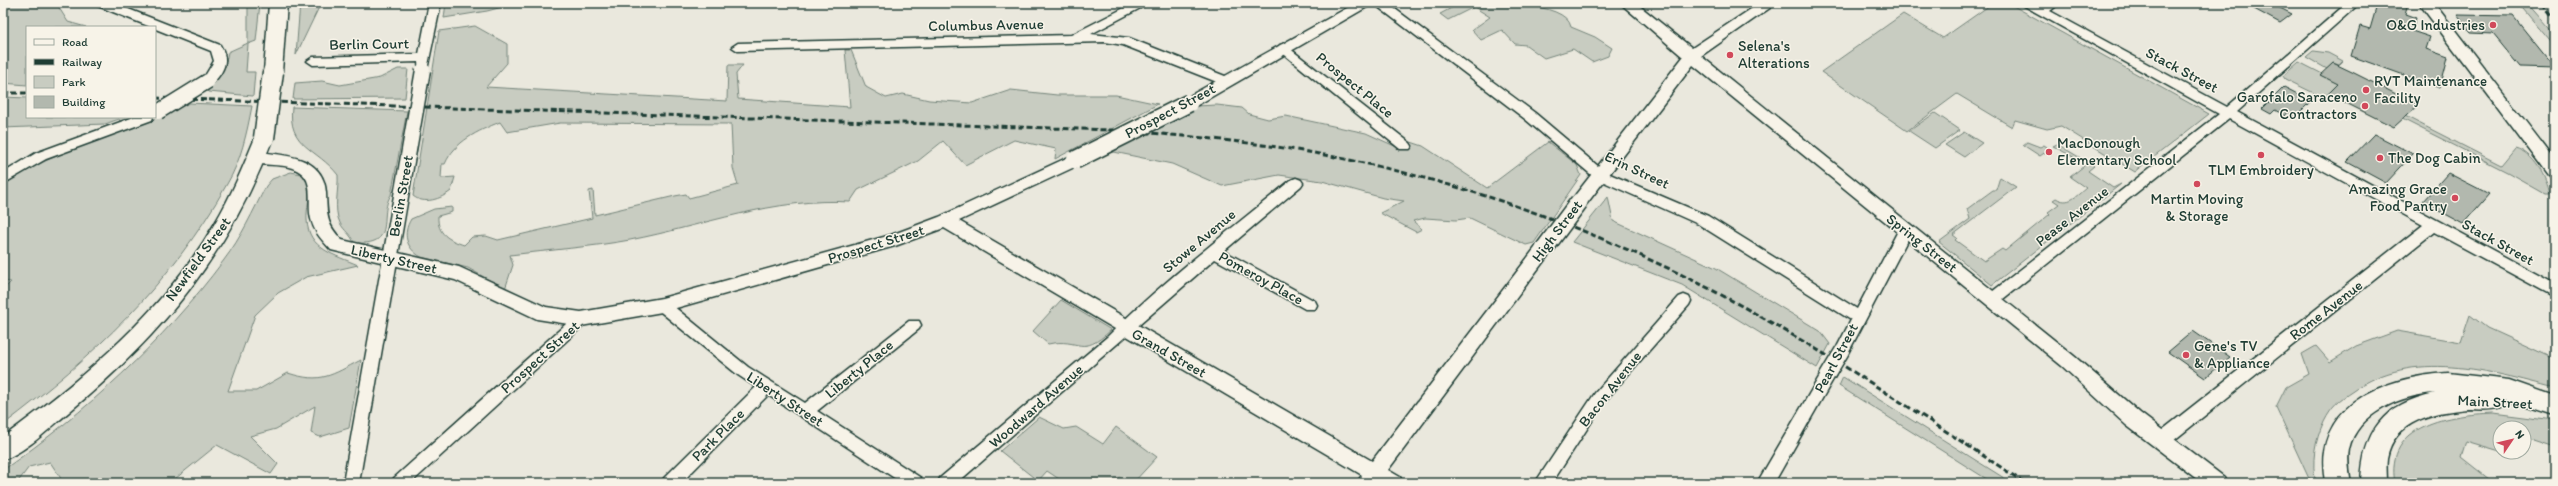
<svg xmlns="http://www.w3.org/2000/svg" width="2558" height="486" viewBox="0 0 2558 486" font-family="Itim,sans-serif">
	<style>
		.green { fill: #c8ccc1; stroke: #74847a }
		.building { fill: #b2b8ae; stroke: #1f3d34 }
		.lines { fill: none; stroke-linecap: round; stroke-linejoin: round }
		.minor-casing { stroke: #1f3d34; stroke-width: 3 }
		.tertiary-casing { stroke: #1f3d34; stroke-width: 3 }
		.secondary-casing { stroke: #1f3d34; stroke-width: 3 }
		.trunk-casing { stroke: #1f3d34; stroke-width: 3 }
		.minor { fill: #f7f3e8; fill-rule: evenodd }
		.tertiary { fill: #f7f3e8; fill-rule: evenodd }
		.secondary { fill: #f7f3e8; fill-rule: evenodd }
		.trunk { fill: #f7f3e8; fill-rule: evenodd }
		.rail { stroke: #1f3d34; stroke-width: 3; stroke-dasharray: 6 3; stroke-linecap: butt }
		.minor-bridge-casing { stroke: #1f3d34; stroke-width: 17; stroke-linecap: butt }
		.tertiary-bridge-casing { stroke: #1f3d34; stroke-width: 20; stroke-linecap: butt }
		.secondary-bridge-casing { stroke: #1f3d34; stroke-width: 23; stroke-linecap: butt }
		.minor-bridge { stroke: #f7f3e8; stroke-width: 14 }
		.tertiary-bridge { stroke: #f7f3e8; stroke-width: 17 }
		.secondary-bridge { stroke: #f7f3e8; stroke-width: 20 }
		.poi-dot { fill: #d1495b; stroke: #f7f3e8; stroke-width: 1.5 }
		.labels { text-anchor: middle; stroke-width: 3; stroke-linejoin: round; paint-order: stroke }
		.street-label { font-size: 15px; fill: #1f3d34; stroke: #f7f3e8 }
		.poi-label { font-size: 15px; fill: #1f3d34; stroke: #f7f3e8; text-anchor: start }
	</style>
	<rect width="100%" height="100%" fill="#eae8dd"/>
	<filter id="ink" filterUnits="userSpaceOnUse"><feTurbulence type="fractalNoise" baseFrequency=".025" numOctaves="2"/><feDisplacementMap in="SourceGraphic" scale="8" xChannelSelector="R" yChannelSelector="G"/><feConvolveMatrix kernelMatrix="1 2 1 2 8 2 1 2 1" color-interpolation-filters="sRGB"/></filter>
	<g filter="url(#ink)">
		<!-- green -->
		<g class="green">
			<path d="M3,3H56L68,22L86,27H27V85L3,83Z"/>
			<path d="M248,3H260L256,41L248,44L246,72H255L253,96L208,92L206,88L225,67L228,52L248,43Z"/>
			<path d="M300,3H321L296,55Z"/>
			<path d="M446,3H518L487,11L444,18Z"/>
			<path d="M1461,3C1485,3 1566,0 1571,27L1595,37L1612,48L1608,56L1592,62L1573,49L1544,58L1526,45L1515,44L1502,30L1481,40L1472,30L1490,17L1474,7L1448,20L1440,14Z"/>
			<path d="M1993,3H2008L2209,114L2135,172L2061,126L2047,129L2015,120L2012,127L1957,94L1907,131L1821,72L1903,14L1943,38Z"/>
			<path d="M2518,3H2527L2555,35V47Z"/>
			<path d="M475,26L507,44V63L486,87L727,101L728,65H743L736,74L738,99L850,107L845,50H851L866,87L886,98L903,94L929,100L972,103L1011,90L1057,95H1116L1158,104L1055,159L1056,149L1014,140L965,165L943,141L918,161L858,190L850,202C775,197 703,226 630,240C591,247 550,250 510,255L513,265L505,289L468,268L421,257C406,248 402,234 411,219L434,209L452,207V212L438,216C437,234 449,240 464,245L472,237L486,236L498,240L592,218L589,191L593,190L595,215L675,196L686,194L689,198L738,185L733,168L731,124L560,123L507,132L500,122C478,131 455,141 445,164H442L441,178L455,177L451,191C441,199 424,205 413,196L439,31Z"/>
			<path d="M2313,51L2328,53L2343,61L2339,65L2333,63L2327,69L2306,57Z"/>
			<path d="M2299,62L2501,165L2515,148C2534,153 2546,177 2550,194H2546L2509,173L2337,86L2326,96H2320L2285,79L2283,76Z"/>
			<path d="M398,69H408L405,98L293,99L295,83L322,81L340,85L380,78Z"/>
			<path d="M3,97L27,98V117H137L121,123L119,119L105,124L3,128Z"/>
			<path d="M189,103L252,106C247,132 241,161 227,184C171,284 93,357 3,425V290L11,282L3,281V262L6,259L3,253V185C59,146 128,134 189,103Z"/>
			<path d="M1217,105L1242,108L1249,114L1268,119L1286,116L1366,133L1399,148L1411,142L1423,146L1487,188L1548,142L1577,165L1581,175L1534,243L1526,245L1470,218L1456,220L1425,218L1413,221L1422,229L1416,232L1380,213L1404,201L1383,198L1322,181L1279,175L1222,186L1172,164L1109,151L1196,106Z"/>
			<path d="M292,107L407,111L391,195C377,216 399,246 354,243C351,234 344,231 340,223C333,209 339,190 338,175C317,148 287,147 292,107Z"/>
			<path d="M1935,113L1960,130L1935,148L1909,131Z"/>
			<path d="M1964,132L1982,143L1964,157L1945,145Z"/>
			<path d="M2027,142L2040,147L2044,145L2050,149L2040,156L2023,145Z"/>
			<path d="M2057,144L2094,166L2088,171L2113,188L2121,184L1992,285L1939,242L1970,219L1967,209L1993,190H1996L2000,177L2016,187L1953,235L1957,238L1955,240L1984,261L2002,249L2005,251L2050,214L2048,212L2059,204L2053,200L2056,198C2069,206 2076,196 2086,188L2070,177L2084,166L2076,161L2077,159L2053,146Z"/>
			<path d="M291,172L301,174L309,183C311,196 306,208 307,220C308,249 335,255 358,265L306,277L278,293L255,315L228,391H256L288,373C322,384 331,375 361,360L349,428L320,437L311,433L315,406L276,429L250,436L278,464L271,474L217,445L170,483H64L50,462L29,467L17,483H3V470C86,412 163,342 224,260C241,238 253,211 266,186L272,179Z"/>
			<path d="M1608,197L1613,221L1716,268L1820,331L1830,344L1817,368L1682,285L1572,242Z"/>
			<path d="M1061,300L1111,330C1080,359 1081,337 1048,344L1033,331Z"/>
			<path d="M2470,315L2487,328L2555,359V388C2490,371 2412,348 2353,391C2338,401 2332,405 2324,421C2315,441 2311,462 2316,483H2311L2276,407L2286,387L2309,374L2302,354L2316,346L2330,362L2356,346L2397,331L2461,342Z"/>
			<path d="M1843,377L2012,483H1993L1839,386Z"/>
			<path d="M2493,413L2555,421V448L2531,440L2524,445V428H2500V451L2466,441L2461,457L2494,483H2395C2384,423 2451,415 2493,413Z"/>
			<path d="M1039,417L1064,429L1076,427L1103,444L1116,427L1157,457L1133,483H1129L1119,477L1112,483H1065L1047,471L1038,481L1000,451Z"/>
		</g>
		<!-- building -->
		<g class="building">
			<path d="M2243,3H2270L2292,14L2280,23Z"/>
			<path d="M2386,3H2408L2405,14L2416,18L2412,31L2430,37L2426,49L2448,57L2440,88L2351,56L2360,26L2370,29L2377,5L2384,7Z"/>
			<path d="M2457,15L2513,16L2555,68L2520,67L2493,34L2471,33Z"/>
			<path d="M2333,63L2352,72L2418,105L2394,127L2328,94L2338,84L2320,75Z"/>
			<path d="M2284,87L2311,101L2296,116L2288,112L2285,116L2275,110L2271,114L2262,109Z"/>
			<path d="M2374,134L2413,154L2386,183L2347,162Z"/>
			<path d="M2448,173L2489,194L2463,224L2422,202Z"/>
			<path d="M2193,331L2230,357L2205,378L2168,352Z"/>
		</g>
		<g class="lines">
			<!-- minor casing -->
			<g class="minor-casing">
				<g id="minor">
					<path d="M96,3H113L220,45C230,60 224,72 212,84H204L202,81L214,61L211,51L98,6Z"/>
					<path d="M429,3H441L427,70H419L418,62L313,65L307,61L313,57L419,54Z"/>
					<path d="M1134,3H1150L1091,34L1129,38L1230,78L1232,81L1230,84H1222L1123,45L1105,42L738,51L732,47L738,43L1071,35Z"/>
					<path d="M1373,3H1387L1535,113L1605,172L1708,216L1857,309L1900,227H1910L1912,231L1847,355L1842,357L1837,355L1835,351L1851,320L1698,224L1595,178L1525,119Z"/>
					<path d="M2019,3H2034L2041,7L2046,3H2060L2050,11L2227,107L2347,3H2360L2237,112L2555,284V297L2434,232L2168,445L2162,447L2156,445L2154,440L2156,435L2423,225L2229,119L1998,303H1988L1986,299L1988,295L2219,114Z"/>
					<path d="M1284,44L1410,143L1412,146L1410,149H1400L1280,51L1278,48L1280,45Z"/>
					<path d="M134,117H153L152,120L46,159L3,184V173L36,153Z"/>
					<path d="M408,151L415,156L359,483H343L401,156Z"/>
					<path d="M1296,178L1301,180L1303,183L1301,186L1224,251L1315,301L1317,305L1315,309H1305L1215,259L957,483H938L940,478L1107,337C1164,280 1229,231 1291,180Z"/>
					<path d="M1684,295L1689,297L1691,301L1689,305L1605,401L1552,483H1535L1595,393L1679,297Z"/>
					<path d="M662,299L667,301L748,367L805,403L909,321H919L921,325L919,329L817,411L921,478L923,483H902L768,395L681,483H662L664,478L756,387L738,375L657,309L655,305L657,301Z"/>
					<path d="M581,313L586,315L588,319L586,323L411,483H392L394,478L576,315Z"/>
					<path d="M1827,370L1832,372L1835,376L1774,483H1757L1822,372Z"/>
				</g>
			</g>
			<!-- tertiary casing -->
			<g class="tertiary-casing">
				<g id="tertiary">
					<path d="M1356,3H1374L1194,107H1184L1181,103L1184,99Z"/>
					<path d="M1620,3H1636L1692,48L1760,3H1777L1701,56L2074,356L2140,413L2224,477L2227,483H2202L2126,425L2062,366L1693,65L1585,206H1573L1571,202L1573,198L1683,57Z"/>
					<path d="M2419,3H2434L2555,160V178L2549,176Z"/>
					<path d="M257,152C285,155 324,156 326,193C327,215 326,224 342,240L459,267L546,307L581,312L662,298L891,235L939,217L1075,154L1081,156L1083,160L1081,164L959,221L1372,461L1538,244L1544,243L1550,244L1553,249L1388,470L1400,477L1403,483H1357L1362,475L944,228L895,246L662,312L581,326L537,319L455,280L331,250C322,240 314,232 311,219C307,204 315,182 300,172C286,162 267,167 251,162L249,158L251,154Z"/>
				</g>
			</g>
			<!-- secondary casing -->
			<g class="secondary-casing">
				<g id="secondary">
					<path d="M269,3H287L282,72L279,76H267L264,72Z"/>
					<path d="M264,131L271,133L273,138C229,253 164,333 69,412C50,428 27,451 3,460V437C83,379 165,310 215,223C231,196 243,167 255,138L257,133Z"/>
				</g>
			</g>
			<!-- trunk casing -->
			<g class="trunk-casing">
				<path id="trunk" d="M2448,373L2509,380L2555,396V416L2503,399L2501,407C2489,411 2479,409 2467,409C2435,412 2394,420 2387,458C2386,466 2387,475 2387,483H2361C2363,431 2383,404 2435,393C2402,395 2357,413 2349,449C2347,460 2349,472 2351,483H2325C2324,473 2322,462 2324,452C2333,394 2399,376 2448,373Z"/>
			</g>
			<!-- minor -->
			<use href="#minor" class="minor"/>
			<!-- tertiary -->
			<use href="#tertiary" class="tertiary"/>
			<!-- secondary -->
			<use href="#secondary" class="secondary"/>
			<!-- trunk -->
			<use href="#trunk" class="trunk"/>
			<!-- rail -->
			<g class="rail">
				<path d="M2542,3L2555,19"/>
				<path d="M3,93H27"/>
				<path d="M155,98L1110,130C1178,135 1247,141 1314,153C1451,178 1586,225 1710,289C1819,346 1922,416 2025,483"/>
			</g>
			<!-- minor-bridge casing -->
			<g class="minor-bridge-casing">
				<g id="minor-bridge">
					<path d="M158,112L208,81"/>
					<path d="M408,156L423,70"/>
					<path d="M1827,376L1842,351"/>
				</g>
			</g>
			<!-- tertiary-bridge casing -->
			<g class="tertiary-bridge-casing">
				<g id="tertiary-bridge">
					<path d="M1075,160L1189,103"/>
					<path d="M1544,249L1579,202"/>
				</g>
			</g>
			<!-- secondary-bridge casing -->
			<g class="secondary-bridge-casing">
				<path id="secondary-bridge" d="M264,138L273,72"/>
			</g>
			<!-- minor-bridge -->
			<use href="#minor-bridge" class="minor-bridge"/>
			<!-- tertiary-bridge -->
			<use href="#tertiary-bridge" class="tertiary-bridge"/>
			<!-- secondary-bridge -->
			<use href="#secondary-bridge" class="secondary-bridge"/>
		</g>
	</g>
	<!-- markers -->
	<g class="poi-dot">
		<circle cx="2493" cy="25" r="4"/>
		<circle cx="1730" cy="55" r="4"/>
		<circle cx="2366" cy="90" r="4"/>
		<circle cx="2365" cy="106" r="4"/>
		<circle cx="2049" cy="152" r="4"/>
		<circle cx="2261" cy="155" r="4"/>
		<circle cx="2380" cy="158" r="4"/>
		<circle cx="2197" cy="184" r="4"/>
		<circle cx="2455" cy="198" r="4"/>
		<circle cx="2186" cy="355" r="4"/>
	</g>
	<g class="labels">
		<!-- street labels -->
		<g class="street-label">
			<text transform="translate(986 25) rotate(-1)" y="5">Columbus Avenue</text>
			<text transform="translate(369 44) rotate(-1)" y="5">Berlin Court</text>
			<text transform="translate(2182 70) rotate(28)" y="5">Stack Street</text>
			<text transform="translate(1355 85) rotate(39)" y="5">Prospect Place</text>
			<text transform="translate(1170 111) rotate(-28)" y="5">Prospect Street</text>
			<text transform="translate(1637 170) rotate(25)" y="5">Erin Street</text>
			<text transform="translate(401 196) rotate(-80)" y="5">Berlin Street</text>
			<text transform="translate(2072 216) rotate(-38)" y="5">Pease Avenue</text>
			<text transform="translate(1557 231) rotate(-53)" y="5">High Street</text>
			<text transform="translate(1199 241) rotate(-40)" y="5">Stowe Avenue</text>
			<text transform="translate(2498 242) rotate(29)" y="5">Stack Street</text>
			<text transform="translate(1922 243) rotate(38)" y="5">Spring Street</text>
			<text transform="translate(876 244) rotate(-17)" y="5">Prospect Street</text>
			<text transform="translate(198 259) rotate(-54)" y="5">Newfield Street</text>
			<text transform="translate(394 259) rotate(13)" y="5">Liberty Street</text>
			<text transform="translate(1261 278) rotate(29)" y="5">Pomeroy Place</text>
			<text transform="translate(2326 310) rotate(-38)" y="5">Rome Avenue</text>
			<text transform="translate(1169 353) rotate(30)" y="5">Grand Street</text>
			<text transform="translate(540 357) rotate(-42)" y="5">Prospect Street</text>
			<text transform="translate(1836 358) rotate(-62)" y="5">Pearl Street</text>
			<text transform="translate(859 369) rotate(-39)" y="5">Liberty Place</text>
			<text transform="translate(1610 389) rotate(-52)" y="5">Bacon Avenue</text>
			<text transform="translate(785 399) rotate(33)" y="5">Liberty Street</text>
			<text transform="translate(2495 402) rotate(3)" y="5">Main Street</text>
			<text transform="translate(1036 406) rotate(-41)" y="5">Woodward Avenue</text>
			<text transform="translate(718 435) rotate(-45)" y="5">Park Place</text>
		</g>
		<!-- poi labels -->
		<g class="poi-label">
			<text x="2485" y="30" text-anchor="end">O&amp;G Industries</text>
			<text x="1738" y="51">Selena's<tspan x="1738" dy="17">Alterations</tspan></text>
			<text x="2374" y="86">RVT Maintenance<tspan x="2374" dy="17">Facility</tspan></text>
			<text x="2357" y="102" text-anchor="end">Garofalo Saraceno<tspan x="2357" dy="17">Contractors</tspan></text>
			<text x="2057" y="148">MacDonough<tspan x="2057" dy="17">Elementary School</tspan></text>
			<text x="2388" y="163">The Dog Cabin</text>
			<text x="2261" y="175" text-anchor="middle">TLM Embroidery</text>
			<text x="2447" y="194" text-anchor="end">Amazing Grace<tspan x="2447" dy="17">Food Pantry</tspan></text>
			<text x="2197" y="204" text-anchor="middle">Martin Moving<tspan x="2197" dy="17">&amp; Storage</tspan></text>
			<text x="2194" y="351">Gene's TV<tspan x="2194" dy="17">&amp; Appliance</tspan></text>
		</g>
	</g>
	<!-- margin -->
	<rect width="2558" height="486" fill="none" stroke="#f7f3e8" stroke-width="16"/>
	<rect x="8" y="8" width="2542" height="470" fill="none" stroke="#1f3d34" stroke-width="1.5" filter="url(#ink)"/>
	<!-- legend -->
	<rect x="26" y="26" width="130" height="92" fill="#f7f3e8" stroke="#a1aaa0"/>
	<rect x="34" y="39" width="20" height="6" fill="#f7f3e8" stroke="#a1aaa0"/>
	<text x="62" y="46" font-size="12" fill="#1f3d34">Road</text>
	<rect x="34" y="59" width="20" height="6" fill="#1f3d34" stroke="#a1aaa0"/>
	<text x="62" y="66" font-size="12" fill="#1f3d34">Railway</text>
	<rect x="34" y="76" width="20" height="12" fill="#c8ccc1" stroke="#a1aaa0"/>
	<text x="62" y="86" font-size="12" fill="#1f3d34">Park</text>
	<rect x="34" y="96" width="20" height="12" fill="#b2b8ae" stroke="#a1aaa0"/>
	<text x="62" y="106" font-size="12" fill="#1f3d34">Building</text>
	<!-- north arrow -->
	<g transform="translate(2512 440) rotate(55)"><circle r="19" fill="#f7f3e8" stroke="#a1aaa0"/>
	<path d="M0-3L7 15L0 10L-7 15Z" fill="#d1495b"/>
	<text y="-6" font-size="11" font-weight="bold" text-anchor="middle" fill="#1f3d34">N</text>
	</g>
</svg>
